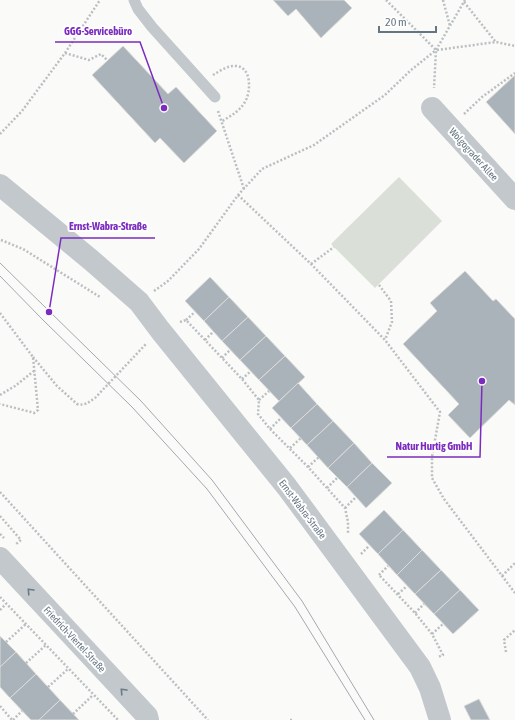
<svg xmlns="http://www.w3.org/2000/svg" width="515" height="720" viewBox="0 0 515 720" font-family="'Asap Condensed',sans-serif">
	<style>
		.green { fill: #dadfd7 }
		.building { fill: #aab3b9; stroke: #dcdcda }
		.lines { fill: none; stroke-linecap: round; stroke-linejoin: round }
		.path { stroke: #bbbfc2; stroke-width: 2.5; stroke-dasharray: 2 2; stroke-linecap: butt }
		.service { stroke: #c3c8cc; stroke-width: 11 }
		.minor { stroke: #c3c8cc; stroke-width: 22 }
		.tram { stroke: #a2aab0; stroke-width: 1 }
		.oneway { stroke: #6a7a87 }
		.labels { text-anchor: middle; stroke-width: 4; stroke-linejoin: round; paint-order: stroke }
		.street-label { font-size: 10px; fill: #657683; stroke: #fff }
		.leader { fill: none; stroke: #7b2cbf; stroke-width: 1.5 }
		.callout-dot { fill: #7b2cbf; stroke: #fff; stroke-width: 1.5 }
		.callout-label { font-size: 11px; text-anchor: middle; font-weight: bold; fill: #7b2cbf; stroke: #fff; stroke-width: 4; stroke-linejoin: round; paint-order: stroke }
	</style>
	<rect width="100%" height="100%" fill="#fafaf8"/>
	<!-- green -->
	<path class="green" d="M399,177L442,221L375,288L331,244Z"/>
	<!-- building -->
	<g class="building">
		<path d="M273,0H344L352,8L321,38L296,9L288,16Z"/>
		<path d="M123,46L168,94L176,87L217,131L184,163L160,138L155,143L92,75Z"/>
		<path d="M515,75V134L486,102Z"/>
		<path d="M465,271L493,301L496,299L515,319V405L509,400L470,438L448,415L459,404L403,344L437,311L430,303Z"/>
		<path d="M210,277L229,297L204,321L185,301Z"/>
		<path d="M229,297L248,317L222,341L204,321Z"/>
		<path d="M248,317L266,336L240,360L222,341Z"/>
		<path d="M266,336L285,356L259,380L240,360Z"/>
		<path d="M285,356L305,377L279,401L259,380Z"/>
		<path d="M298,383L317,404L291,428L272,408Z"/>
		<path d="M317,404L333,421L307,445L291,428Z"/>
		<path d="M333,421L354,443L328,468L307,445Z"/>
		<path d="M354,443L372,463L347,487L328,468Z"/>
		<path d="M372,463L392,483L366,508L347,487Z"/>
		<path d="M384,510L403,530L378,554L359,534Z"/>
		<path d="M403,530L422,550L397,575L378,554Z"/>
		<path d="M422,550L441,570L415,594L397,575Z"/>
		<path d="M441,570L460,590L434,614L415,594Z"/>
		<path d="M460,590L479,610L453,634L434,614Z"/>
		<path d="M0,636L16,652L0,667Z"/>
		<path d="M16,652L36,674L10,698L0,687V667Z"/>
		<path d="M36,674L60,700L39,720H31L10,698Z"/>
		<path d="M479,699L490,720H471L464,706Z"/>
		<path d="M60,700L79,720H39Z"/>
	</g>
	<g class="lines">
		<!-- path -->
		<g class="path">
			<path d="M386,0L436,50L434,88"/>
			<path d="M443,0L450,26"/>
			<path d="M464,2L495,41"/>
			<path d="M437,50L496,42L515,46"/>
			<path d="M65,53L89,60L101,54L108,61"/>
			<path d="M213,75C220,71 228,65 236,66C252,67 251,92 245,102C239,112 230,116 221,122"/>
			<path d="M218,111L244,189"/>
			<path d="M464,114L482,97L515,73"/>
			<path d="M0,134L22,111L65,53L100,0"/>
			<path d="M238,195L311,264L385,340L440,412L432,457V478L444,499L515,593"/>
			<path d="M1,240L23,249L100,297"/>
			<path d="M311,264L334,247"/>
			<path d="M379,285L391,301L392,322L385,340"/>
			<path d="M154,291L168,281L199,249L238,195L262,169L314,145L385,95L411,70L436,50L465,0"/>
			<path d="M0,313L33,357L38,410L34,413L31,412L0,404"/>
			<path d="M186,320L195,312"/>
			<path d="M180,322L186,320L242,379L259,400L258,414L270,429L308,467L345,508L348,522V534"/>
			<path d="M205,340L214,331"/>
			<path d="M33,357L57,386L77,404C85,406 89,402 95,398L146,344"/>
			<path d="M222,358L231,349"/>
			<path d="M242,379L251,371"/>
			<path d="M0,395L15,386L34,371"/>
			<path d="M259,400L269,391"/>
			<path d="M270,429L281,418"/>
			<path d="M290,448L301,438"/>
			<path d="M308,467L319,457"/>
			<path d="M327,488L338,477"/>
			<path d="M0,492L208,720"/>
			<path d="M345,508L356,497"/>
			<path d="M0,516L21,540L15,545"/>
			<path d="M0,534L4,538"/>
			<path d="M361,554L369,546"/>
			<path d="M379,575L388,566"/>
			<path d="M380,576L415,613L432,634L443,655L438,657"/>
			<path d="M502,576L515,563"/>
			<path d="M398,594L407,586"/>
			<path d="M0,597L118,720"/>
			<path d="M0,610L6,604"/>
			<path d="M415,613L424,604"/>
			<path d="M432,634L443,624"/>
			<path d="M6,642L26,624"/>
			<path d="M506,652L504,640L515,630"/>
			<path d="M26,663L46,645"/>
			<path d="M48,687L68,669"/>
			<path d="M0,706L12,720"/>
			<path d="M73,714L93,695"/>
			<path d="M13,720L22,711"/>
			<path d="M290,720H292"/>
		</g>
		<!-- service -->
		<path class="service" d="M134,0L138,9L152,27L215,97"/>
		<!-- minor -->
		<g class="minor">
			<path d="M432,108L515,199"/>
			<path d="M0,185L91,260L139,302L160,330L287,487L420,667L430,688L440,720"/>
			<path d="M0,558L147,716L148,720"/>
		</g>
		<!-- tram -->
		<g class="tram">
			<path d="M0,263L141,401L212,480L302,601L374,720"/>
			<path d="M0,276L43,320L132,407L207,489L295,607L365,720"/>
		</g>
	</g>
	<!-- one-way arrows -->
	<defs><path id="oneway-chevron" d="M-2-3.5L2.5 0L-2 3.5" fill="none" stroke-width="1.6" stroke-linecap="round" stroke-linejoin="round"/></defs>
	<g class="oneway">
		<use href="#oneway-chevron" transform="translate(30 591) rotate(-133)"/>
		<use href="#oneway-chevron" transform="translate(123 691) rotate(-133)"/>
	</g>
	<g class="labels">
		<!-- street labels -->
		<g class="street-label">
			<text transform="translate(474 154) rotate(48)" y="4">Wolgograder Allee</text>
			<text transform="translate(303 509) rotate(53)" y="4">Ernst-Wabra-Straße</text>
			<text transform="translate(75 639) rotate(47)" y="4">Friedrich-Viertel-Straße</text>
		</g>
	</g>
	<!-- callouts -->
	<path class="leader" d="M164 108L140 42H55M49 312L61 238H155M482 381L480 457H387"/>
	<g class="callout-dot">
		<circle cx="164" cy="108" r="4"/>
		<circle cx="49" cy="312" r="4"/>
		<circle cx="482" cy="381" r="4"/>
	</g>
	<g class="callout-label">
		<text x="98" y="35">GGG-Servicebüro</text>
		<text x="108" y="230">Ernst-Wabra-Straße</text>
		<text x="434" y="450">Natur Hurtig GmbH</text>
	</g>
	<!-- scale -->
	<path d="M379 26v6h57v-6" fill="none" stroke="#657683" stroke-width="2"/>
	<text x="385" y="26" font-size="12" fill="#657683" stroke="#ffffff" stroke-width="3" paint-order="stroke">20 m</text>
</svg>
